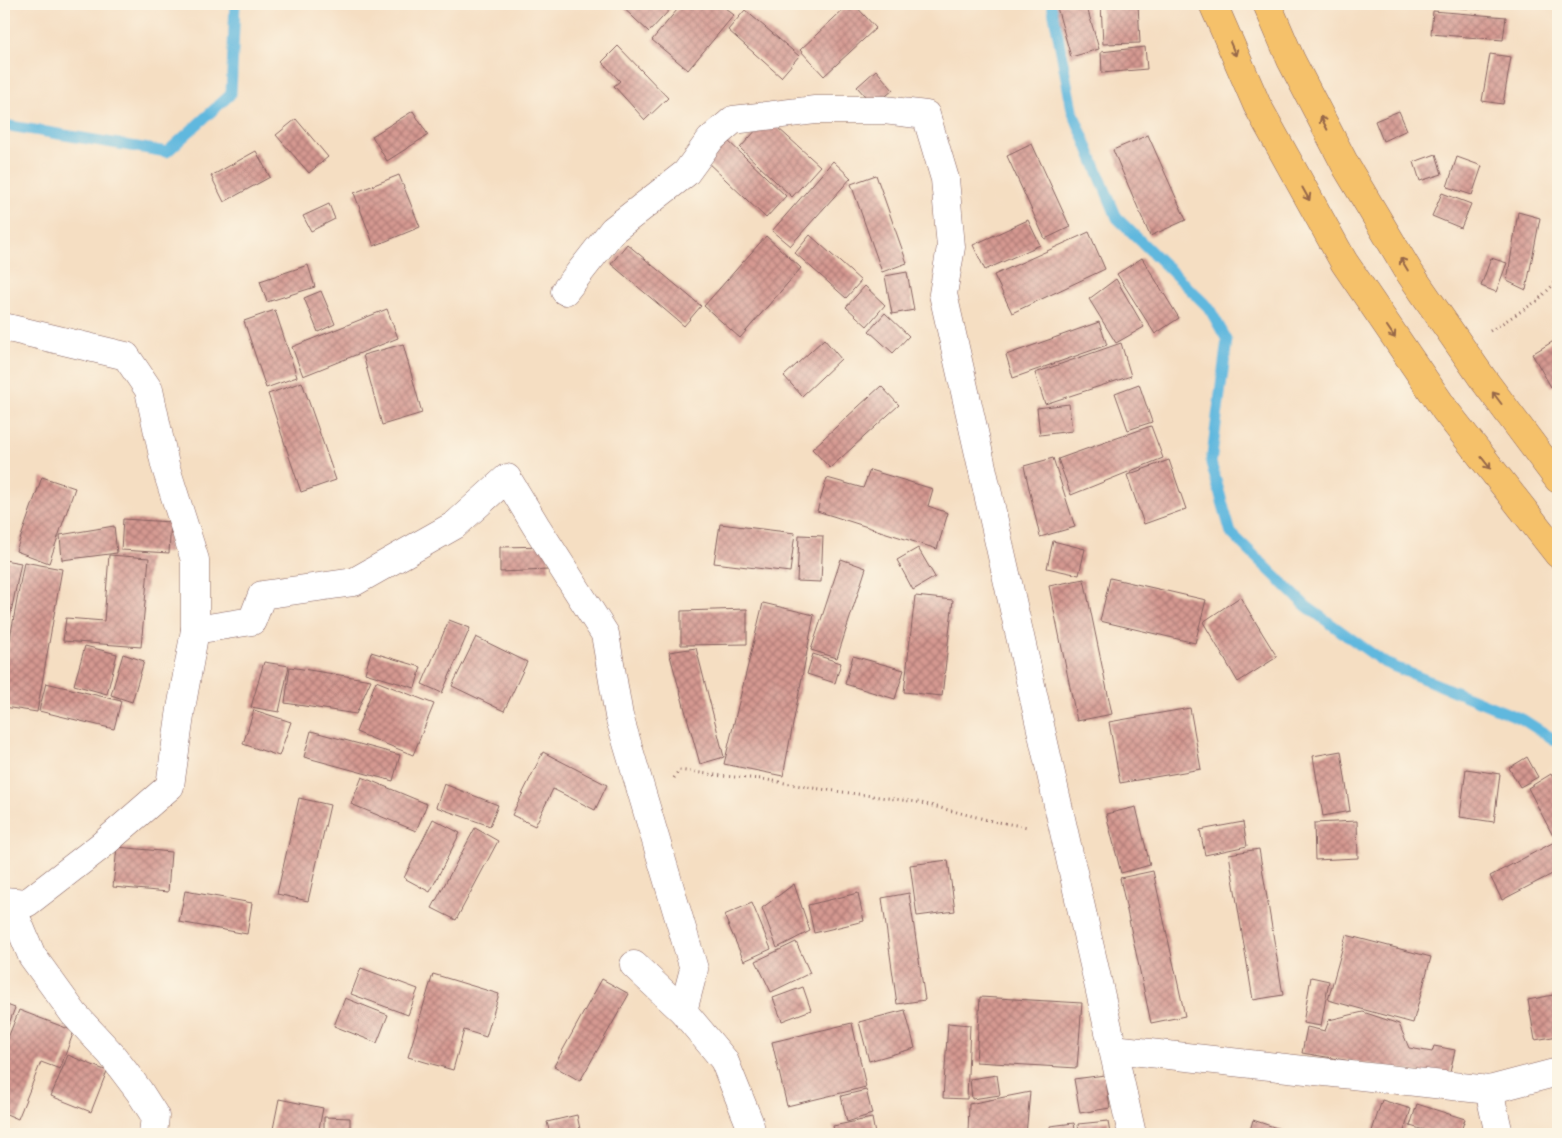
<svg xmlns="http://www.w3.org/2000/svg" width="1562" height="1138" viewBox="0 0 1562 1138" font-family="Itim,sans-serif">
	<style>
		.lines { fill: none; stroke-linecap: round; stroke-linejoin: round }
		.stream { stroke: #61b8de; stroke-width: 11 }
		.building { fill: url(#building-cross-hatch) }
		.street-casing { stroke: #866260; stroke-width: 29 }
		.primary-casing { stroke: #866260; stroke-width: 29 }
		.path { stroke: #866260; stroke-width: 3; stroke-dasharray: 1 4; stroke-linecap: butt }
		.street { stroke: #fff; stroke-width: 28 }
		.primary { stroke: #f5c16b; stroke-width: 28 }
		.oneway { stroke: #976848 }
	</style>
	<defs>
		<pattern id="building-cross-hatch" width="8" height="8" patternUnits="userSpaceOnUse" patternTransform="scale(1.25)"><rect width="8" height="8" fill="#d59991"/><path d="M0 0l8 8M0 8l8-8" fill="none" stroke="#af7c77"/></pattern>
	</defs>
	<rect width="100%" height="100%" fill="#fcf5e5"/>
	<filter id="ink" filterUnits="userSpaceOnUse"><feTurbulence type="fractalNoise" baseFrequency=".02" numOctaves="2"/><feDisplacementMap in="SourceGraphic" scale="10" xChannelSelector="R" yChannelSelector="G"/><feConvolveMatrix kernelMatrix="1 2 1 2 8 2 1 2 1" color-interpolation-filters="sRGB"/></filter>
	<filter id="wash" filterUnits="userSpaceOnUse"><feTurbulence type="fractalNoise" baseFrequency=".0096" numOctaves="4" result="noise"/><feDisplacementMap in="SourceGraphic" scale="20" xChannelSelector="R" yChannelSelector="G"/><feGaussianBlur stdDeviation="1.12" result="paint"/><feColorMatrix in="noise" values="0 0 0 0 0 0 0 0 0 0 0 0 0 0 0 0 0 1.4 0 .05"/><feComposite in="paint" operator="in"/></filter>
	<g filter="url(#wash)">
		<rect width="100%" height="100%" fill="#f5dec2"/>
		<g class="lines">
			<!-- stream -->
			<g class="stream">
				<path d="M1052,4L1072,110L1117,218L1209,308L1227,340L1211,463L1231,533L1306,606L1385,663L1522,719L1558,742"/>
				<path d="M4,125L167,152L231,94L235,4"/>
			</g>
		</g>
		<g id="blocks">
			<!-- building -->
			<g class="building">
				<path d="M619,4H675L649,32Z"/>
				<path d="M682,4H720L734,15L688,70L652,40Z"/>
				<path d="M849,4H854L876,28L824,76L800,50Z"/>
				<path d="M1056,4H1086L1099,49L1071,57Z"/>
				<path d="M1101,4H1138L1140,43L1103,44Z"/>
				<path d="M1415,4H1484L1481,9L1415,5Z"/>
				<path d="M745,10L799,56L781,77L728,30Z"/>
				<path d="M1433,11L1506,17L1503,40L1431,34Z"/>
				<path d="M618,46L668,98L645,120L614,86L620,81L602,62Z"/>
				<path d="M1145,47L1147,69L1102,73L1101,52Z"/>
				<path d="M1490,54L1511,57L1503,104L1482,101Z"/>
				<path d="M876,70L893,90L874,106L857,87Z"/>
				<path d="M413,111L428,135L387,161L372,136Z"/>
				<path d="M1399,111L1407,130L1383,141L1375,121Z"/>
				<path d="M767,118L820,166L792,197L740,148Z"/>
				<path d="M296,119L328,157L309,173L276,135Z"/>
				<path d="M1148,135L1186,220L1150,236L1113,150Z"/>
				<path d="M725,138L786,196L766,218L705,160Z"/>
				<path d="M1032,144L1070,227L1045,239L1007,156Z"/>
				<path d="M256,151L270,177L224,202L211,176Z"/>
				<path d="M1436,154L1442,174L1420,181L1414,162Z"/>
				<path d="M1457,157L1482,166L1472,195L1447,187Z"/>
				<path d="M833,161L851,178L790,246L772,231Z"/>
				<path d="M399,175L420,227L374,246L354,193Z"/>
				<path d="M876,175L907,263L882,272L851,184Z"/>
				<path d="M1442,193L1471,204L1461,228L1432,216Z"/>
				<path d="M329,204L335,219L311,231L303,216Z"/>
				<path d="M1518,212L1540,218L1526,290L1507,281Z"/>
				<path d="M1028,220L1040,245L985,270L973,245Z"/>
				<path d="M1089,232L1105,269L1012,313L994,275Z"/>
				<path d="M810,235L861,281L846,298L795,253Z"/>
				<path d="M766,236L801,268L740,338L704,306Z"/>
				<path d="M627,244L701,306L684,326L611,264Z"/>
				<path d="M1142,258L1179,318L1155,334L1117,274Z"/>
				<path d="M1491,258L1507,263L1496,292L1481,286Z"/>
				<path d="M308,265L315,287L267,302L260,281Z"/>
				<path d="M907,272L914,310L892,314L885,276Z"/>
				<path d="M1116,279L1144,327L1116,343L1089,299Z"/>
				<path d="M865,286L885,305L867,326L846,307Z"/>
				<path d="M321,291L335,324L318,332L304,298Z"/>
				<path d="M387,309L398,338L303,376L292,347Z"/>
				<path d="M275,310L297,377L266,388L244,321Z"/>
				<path d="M885,313L909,336L893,353L869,331Z"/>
				<path d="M1099,322L1107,345L1013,378L1006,355Z"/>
				<path d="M824,339L841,359L802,396L784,376Z"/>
				<path d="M1557,339L1558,383L1551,387L1532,354Z"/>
				<path d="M1121,343L1131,376L1045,404L1035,373Z"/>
				<path d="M403,344L422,413L382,425L363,355Z"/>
				<path d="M302,382L336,480L301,492L268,394Z"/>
				<path d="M1139,384L1152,422L1128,430L1115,393Z"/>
				<path d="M881,386L899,405L830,468L812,449Z"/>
				<path d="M1069,404L1072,431L1040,435L1037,408Z"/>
				<path d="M1151,426L1163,458L1071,495L1058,459Z"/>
				<path d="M1053,458L1075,527L1040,537L1024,466Z"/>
				<path d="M1169,460L1186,509L1144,524L1127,475Z"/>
				<path d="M870,470L933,489L928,506L948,513L937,549L817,511L827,478L863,488Z"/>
				<path d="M42,477L75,488L49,563L16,551Z"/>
				<path d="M123,519L171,522L169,553L121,550Z"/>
				<path d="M720,524L795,533L790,572L714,563Z"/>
				<path d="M114,526L117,553L62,560L60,535Z"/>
				<path d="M799,535L823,536L821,582L797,581Z"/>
				<path d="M1053,541L1085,549L1079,575L1047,568Z"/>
				<path d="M549,546V570L500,572V547Z"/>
				<path d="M918,548L935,577L913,590L897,560Z"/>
				<path d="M109,555L149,558L141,647L63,641L66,618L104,621Z"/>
				<path d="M841,559L866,568L837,658L811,650Z"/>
				<path d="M4,560L21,563L5,642H4Z"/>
				<path d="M24,562L62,569L37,712L4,707V671Z"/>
				<path d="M1110,578L1206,600L1195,643L1100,621Z"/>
				<path d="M1084,579L1112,714L1077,721L1049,586Z"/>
				<path d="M915,596L953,600L942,696L904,692Z"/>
				<path d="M1240,597L1277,657L1238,682L1203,622Z"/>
				<path d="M763,603L814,615L783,776L724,764Z"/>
				<path d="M747,609V644L681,645V611Z"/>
				<path d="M449,620L470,628L442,693L422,684Z"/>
				<path d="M476,637L527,662L504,711L452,686Z"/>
				<path d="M85,646L117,654L107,694L74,685Z"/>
				<path d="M696,648L724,757L700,764L669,652Z"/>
				<path d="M371,652L421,667L415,688L365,673Z"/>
				<path d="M123,654L144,661L132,702L111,695Z"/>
				<path d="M813,654L841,663L835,683L807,674Z"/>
				<path d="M853,656L904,670L895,699L845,684Z"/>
				<path d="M264,662L289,666L279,712L251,707Z"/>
				<path d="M290,667L371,680L356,714L285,703Z"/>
				<path d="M376,681L434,704L413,755L356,732Z"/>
				<path d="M46,683L121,701L114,729L39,711Z"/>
				<path d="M1190,708L1201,769L1120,783L1109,722Z"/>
				<path d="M254,710L291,722L279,756L243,744Z"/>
				<path d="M311,731L400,755L393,781L304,757Z"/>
				<path d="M1341,751L1350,811L1323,816L1313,756Z"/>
				<path d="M543,752L607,785L595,810L553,789L535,826L512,815Z"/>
				<path d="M1527,757L1538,777L1520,787L1509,768Z"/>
				<path d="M1466,769L1500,774L1494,822L1460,817Z"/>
				<path d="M1551,774L1558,787V833L1553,836L1528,788Z"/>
				<path d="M362,777L427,804L416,831L351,804Z"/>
				<path d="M444,784L498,805L490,826L436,807Z"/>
				<path d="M299,798L330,805L308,901L277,894Z"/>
				<path d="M1136,807L1150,865L1121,873L1106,814Z"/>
				<path d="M433,819L460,833L430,892L404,878Z"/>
				<path d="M1357,821L1358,858L1315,860L1314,823Z"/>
				<path d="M1243,822L1247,846L1205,855L1200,830Z"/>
				<path d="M475,828L498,841L456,920L432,908Z"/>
				<path d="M1558,840V871L1502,900L1490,876Z"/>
				<path d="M117,847L171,852L168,892L113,887Z"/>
				<path d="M1259,849L1283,995L1253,1000L1229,854Z"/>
				<path d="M948,860L955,911L917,916L910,865Z"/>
				<path d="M1153,871L1185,1016L1151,1023L1120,878Z"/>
				<path d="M794,884L810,931L777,948L762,908Z"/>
				<path d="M185,891L252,903L247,934L179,922Z"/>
				<path d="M858,893L864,921L814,933L808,905Z"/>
				<path d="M909,893L925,1000L897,1004L882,898Z"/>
				<path d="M752,903L771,949L744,961L724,915Z"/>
				<path d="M1346,935L1431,957L1413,1023L1328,1000Z"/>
				<path d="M796,942L810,973L771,992L756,961Z"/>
				<path d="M361,968L418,989L408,1015L351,994Z"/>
				<path d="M433,974L499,994L486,1037L464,1030L453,1070L408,1057Z"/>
				<path d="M1311,977L1329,981L1321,1026L1303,1023Z"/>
				<path d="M602,979L629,994L580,1081L554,1066Z"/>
				<path d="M803,987L811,1010L782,1021L773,998Z"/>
				<path d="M1558,994V1036L1535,1040L1528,1000Z"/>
				<path d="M980,997L1082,1003L1077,1068L976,1062Z"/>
				<path d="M345,998L388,1015L377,1043L334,1026Z"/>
				<path d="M4,1004L15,1008L4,1036Z"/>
				<path d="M19,1010L74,1031L60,1069L41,1062L18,1119L4,1113V1048Z"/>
				<path d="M905,1010L915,1048L869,1061L859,1022Z"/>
				<path d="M1363,1012L1399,1024L1409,1048L1432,1052L1434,1046L1455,1050L1449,1077L1302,1053L1307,1027L1325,1031L1329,1020Z"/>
				<path d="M852,1023L866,1087L787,1106L772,1042Z"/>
				<path d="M948,1023L970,1025L967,1099L943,1098Z"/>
				<path d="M68,1055L107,1071L91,1112L51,1096Z"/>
				<path d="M997,1075L1000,1095L972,1099L970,1079Z"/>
				<path d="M1105,1075L1110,1108L1080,1113L1074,1079Z"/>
				<path d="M866,1090L872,1114L847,1122L841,1096Z"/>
				<path d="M1030,1092L1026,1134H968L969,1104Z"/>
				<path d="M279,1099L323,1108L318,1134H272Z"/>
				<path d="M1382,1100L1411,1109L1403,1134H1371Z"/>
				<path d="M1417,1104L1465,1119L1460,1134H1438L1410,1126Z"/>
				<path d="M577,1115L581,1134H550L547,1122Z"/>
				<path d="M324,1117L350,1118V1134H324Z"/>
				<path d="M872,1118L875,1134H835L833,1126Z"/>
				<path d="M1253,1120L1283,1130L1281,1134H1249Z"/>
				<path d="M1108,1121L1110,1134H1079L1078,1124Z"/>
				<path d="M1074,1123L1076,1134H1051L1050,1126Z"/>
			</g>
		</g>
	</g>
	<g filter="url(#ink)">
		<use href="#blocks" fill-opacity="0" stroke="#866260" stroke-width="1"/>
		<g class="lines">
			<!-- street casing -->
			<g class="street-casing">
				<g id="street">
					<path d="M565,291L613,230L686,173L710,140L733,120L815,110H884L926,115L945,179L951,247L943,294L1132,1134"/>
					<path d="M4,327L126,356L149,390L165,465L195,560V630L181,709L170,786L102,845L27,903L4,901"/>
					<path d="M195,630L252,621L262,595L354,582L455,525L507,478L536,526L605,634L619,716L694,969L683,1011"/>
					<path d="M4,915L18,922L32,956L74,1014L111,1054L139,1091L155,1116L153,1134"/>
					<path d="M634,965L683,1011L724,1060L749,1122L752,1134"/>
					<path d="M1113,1049L1489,1090L1558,1072"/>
					<path d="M1489,1090L1499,1134"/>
				</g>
			</g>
			<!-- primary casing -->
			<g class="primary-casing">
				<g id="primary">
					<path d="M1213,4L1257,105L1344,262L1445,410L1558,554"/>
					<path d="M1267,4L1291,60L1347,168L1409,272L1483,379L1558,479"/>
				</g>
			</g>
			<!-- path -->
			<g class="path">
				<path d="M1490,331L1537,301L1558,280"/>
				<path d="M674,778L679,770L722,776L762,779L813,788L917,802L992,821L1028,827"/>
			</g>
			<!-- street -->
			<use href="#street" class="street"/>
			<!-- primary -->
			<use href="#primary" class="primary"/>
		</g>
		<!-- one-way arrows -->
		<defs><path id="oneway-shaft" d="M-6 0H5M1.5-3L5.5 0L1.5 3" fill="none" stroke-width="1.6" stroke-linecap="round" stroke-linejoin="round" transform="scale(1.25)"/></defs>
		<g class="oneway">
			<use href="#oneway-shaft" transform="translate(1233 49) rotate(67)"/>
			<use href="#oneway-shaft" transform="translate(1324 123) rotate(-117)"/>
			<use href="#oneway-shaft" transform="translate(1306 194) rotate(61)"/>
			<use href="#oneway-shaft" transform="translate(1404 264) rotate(-121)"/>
			<use href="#oneway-shaft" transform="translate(1391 332) rotate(56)"/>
			<use href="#oneway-shaft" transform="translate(1497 398) rotate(-127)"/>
			<use href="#oneway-shaft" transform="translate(1486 463) rotate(52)"/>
		</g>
	</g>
	<!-- margin -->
	<rect width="1562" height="1138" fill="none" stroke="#fcf5e5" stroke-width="20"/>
</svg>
